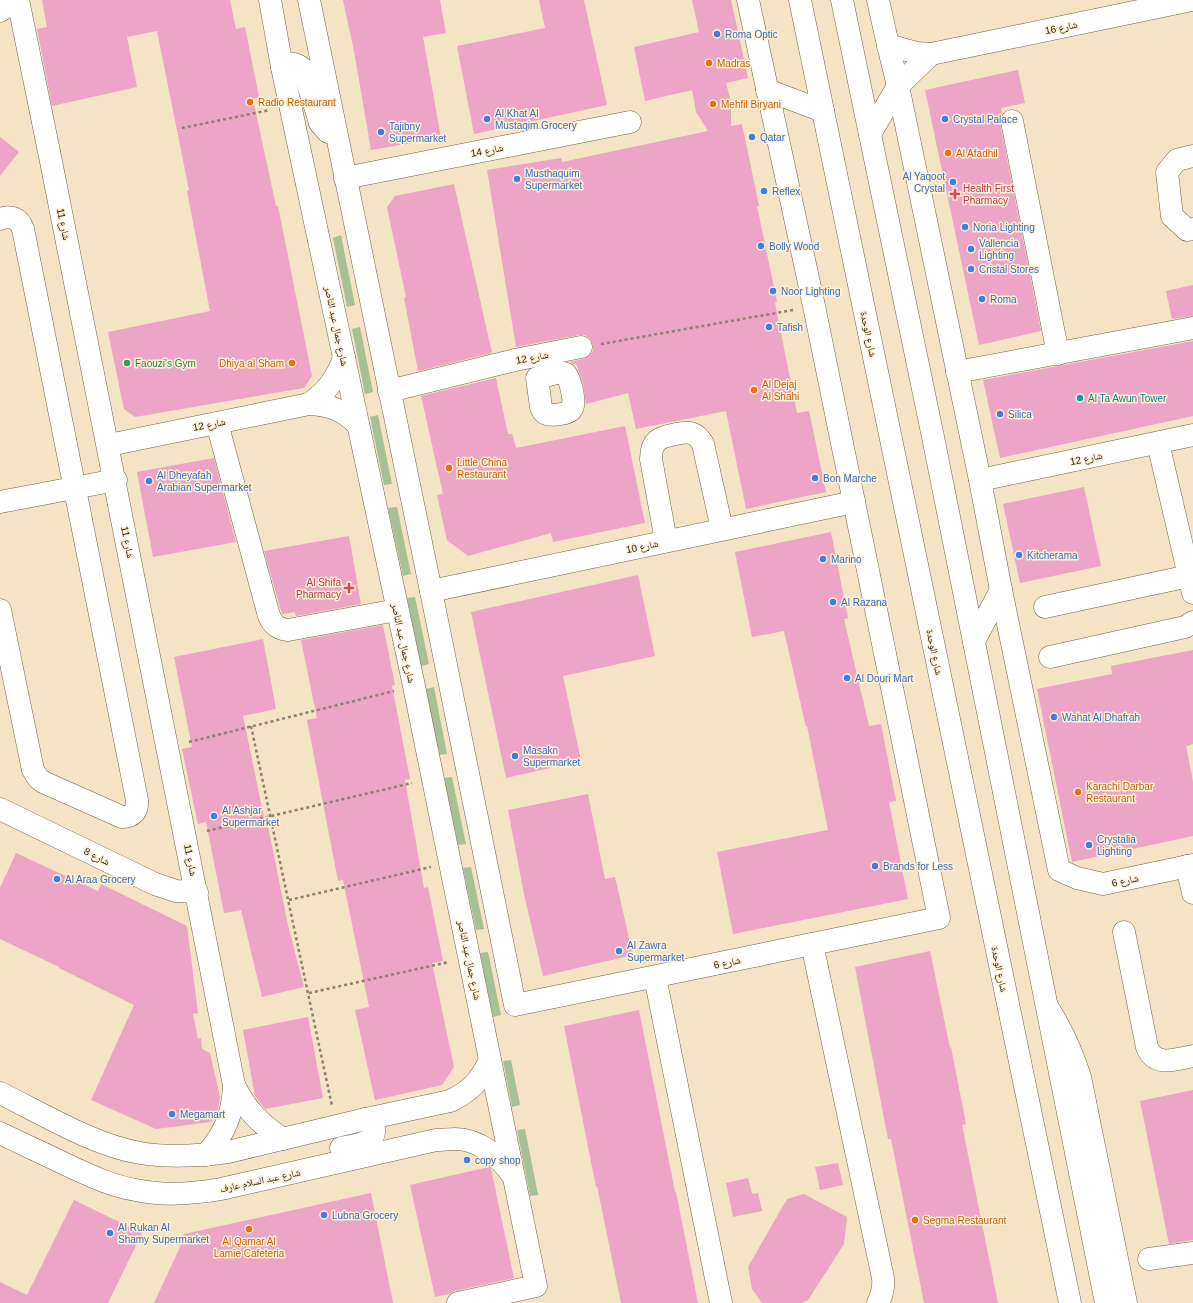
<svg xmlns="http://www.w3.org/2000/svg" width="1193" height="1303" viewBox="0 0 1193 1303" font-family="Helvetica,'Noto Naskh Arabic',sans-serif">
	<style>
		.green { fill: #a7c194 }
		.building { fill: #eca4c7 }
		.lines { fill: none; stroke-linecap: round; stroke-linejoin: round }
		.minor-casing { stroke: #736449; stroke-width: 23 }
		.major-casing { stroke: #736449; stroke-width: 23 }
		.highway-casing { stroke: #736449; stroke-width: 23 }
		.path { stroke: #8e826d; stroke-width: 2.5; stroke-dasharray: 3 3; stroke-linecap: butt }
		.minor { stroke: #fff; stroke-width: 22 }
		.major { stroke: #fff; stroke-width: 22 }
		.highway { stroke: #fff; stroke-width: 22 }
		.shop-dot { fill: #3f7fe0; stroke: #fff0d8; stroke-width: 1.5 }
		.food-dot { fill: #e8710a; stroke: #fff0d8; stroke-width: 1.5 }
		.health-dot { fill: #e0444e; stroke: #fff0d8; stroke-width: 1.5 }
		.leisure-dot { fill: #2e9e5b; stroke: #fff0d8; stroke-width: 1.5 }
		.culture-dot { fill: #0f9aa8; stroke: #fff0d8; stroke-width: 1.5 }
		.labels { text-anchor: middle; stroke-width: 3; stroke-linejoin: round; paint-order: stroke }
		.street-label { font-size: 10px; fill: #231c11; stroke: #fff0d8 }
		.shop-label { font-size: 10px; fill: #366cbe; stroke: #fff0d8; text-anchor: start }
		.food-label { font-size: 10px; fill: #c56008; stroke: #fff0d8; text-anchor: start }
		.health-label { font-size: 10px; fill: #be3a42; stroke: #fff0d8; text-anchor: start }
		.leisure-label { font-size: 10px; fill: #27864d; stroke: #fff0d8; text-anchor: start }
		.culture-label { font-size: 10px; fill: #0d838f; stroke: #fff0d8; text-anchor: start }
	</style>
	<rect width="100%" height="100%" fill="#f4e3c4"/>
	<!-- green -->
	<g class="green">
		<path d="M341,235L355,305L347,307L333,238Z"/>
		<path d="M360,327L373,392L365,394L352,329Z"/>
		<path d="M378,415L392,484L384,485L370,417Z"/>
		<path d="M397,507L411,574L403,576L388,508Z"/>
		<path d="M415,597L429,664L421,666L407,598Z"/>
		<path d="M434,687L447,754L439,755L426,689Z"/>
		<path d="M452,777L466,844L458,845L444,778Z"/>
		<path d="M471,867L484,929L476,930L463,868Z"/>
		<path d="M488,952L501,1015L493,1017L480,953Z"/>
		<path d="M511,1060L520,1105L512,1107L503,1061Z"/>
		<path d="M525,1129L538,1195L530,1196L517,1130Z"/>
	</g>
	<!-- building -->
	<g class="building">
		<path d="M42,0H230L236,29L245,27L259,97L253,99L276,206H278L312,376L304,388L135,417L124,409L108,332L210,311L187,191L189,190L157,31L127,37L137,87L52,106L37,29L47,27Z"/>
		<path d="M343,0H440L446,33L423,37L441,138L371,150L354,51Z"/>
		<path d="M539,0H584L607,105L474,134L457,46L545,28Z"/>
		<path d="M692,0H731L748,78L726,83L731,102V126L742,124L759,206H757L777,302L775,303L797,413L809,411L826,492L746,509L726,411L636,429L628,393L586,404L583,383L576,364H573L570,362L583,359L589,356L593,351V345L590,339L585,335H579L516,347L487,170L561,158L562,162L708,131L696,112L692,90L645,101L634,47L699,32Z"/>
		<path d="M1018,70L1025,103L1001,108L1002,114L1000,117V123L1041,331L979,345L925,90Z"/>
		<path d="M0,137L19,152L0,176Z"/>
		<path d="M454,184L492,353L418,371L404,298L406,297L387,207L395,196Z"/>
		<path d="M1193,285V316L1172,319L1166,291Z"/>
		<path d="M1193,341V416L1000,458L983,380Z"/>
		<path d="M496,378L508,434H512L516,448L625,426L645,523L553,542L551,533L468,556L447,540L437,495L443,494L421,396Z"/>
		<path d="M214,458L236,542L153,557L137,472Z"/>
		<path d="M1084,487L1101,566L1020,583L1003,504Z"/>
		<path d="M831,532L848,618L844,619L869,726L881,724L896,801L889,802L908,899L733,934L717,852L828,830L807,726L806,727L784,631L752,637L735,552Z"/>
		<path d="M349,536L361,604L296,616L295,612L282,614L264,551Z"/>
		<path d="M638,575L655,656L563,676L581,761L506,778L471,612Z"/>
		<path d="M383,625L395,685L392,686L410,779L405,780L424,888L428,887L443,961L432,963L454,1067L442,1085L375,1100L355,1010L369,1007L343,880L338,881L307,720L317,718L301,640Z"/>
		<path d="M263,639L276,709L243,716L266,827L268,826L288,925L304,987L262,997L241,910L224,913L206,822L198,824L182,749L192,747L174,657Z"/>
		<path d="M1193,650V744L1186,746L1193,782V836L1072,862L1037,689L1112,674L1111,666Z"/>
		<path d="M588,794L605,879L615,877L633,955L543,976L524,894L508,810Z"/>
		<path d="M16,853L98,891L101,884L187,926L198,1013L193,1014L198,1039L201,1038L202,1049L210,1053L220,1097L218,1110L211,1122L156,1129L91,1100L134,1005L59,968V967L0,939V888Z"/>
		<path d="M930,951L950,1048L951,1047L966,1124L962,1125L998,1303H924L891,1139H888L855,967Z"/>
		<path d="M639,1010L675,1192H676L698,1303H621L597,1186L596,1187L564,1026Z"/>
		<path d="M308,1017L323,1098L265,1109L255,1096L243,1030Z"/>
		<path d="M1193,1090V1240L1169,1244L1140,1101Z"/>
		<path d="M838,1163L843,1185L820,1190L815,1167Z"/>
		<path d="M489,1167L491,1169L514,1278L455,1291L449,1294L435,1297L410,1185Z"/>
		<path d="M748,1178L752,1194L758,1193L762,1211L733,1217L726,1183Z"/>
		<path d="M371,1193L393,1303H154L180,1247L184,1234Z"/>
		<path d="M804,1194L847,1217L844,1244L808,1300L801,1303H762L752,1289L748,1267L787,1199Z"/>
		<path d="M74,1200L142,1233L108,1303H0V1282L27,1295Z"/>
	</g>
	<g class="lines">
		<!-- minor casing -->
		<g class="minor-casing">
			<g id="minor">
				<path d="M18,0C92,361 165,722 234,1085C233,1114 225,1133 206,1155"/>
				<path d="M270,0L282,67L414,686L536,1286L458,1303"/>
				<path d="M309,0L431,591L515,1005L939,918L814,306L748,0"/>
				<path d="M878,0L888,45L898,86L980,480L1001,590L1059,870L1077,878L1103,884L1193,865"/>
				<path d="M0,11L16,0"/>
				<path d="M888,45L917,53L931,54L1192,0"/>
				<path d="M282,67C290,62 296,63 303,69L318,116L320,123L328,132"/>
				<path d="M898,86L931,54"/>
				<path d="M1012,121L1058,354"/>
				<path d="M1193,156L1177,160L1167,172L1172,216L1187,230L1193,229"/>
				<path d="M345,178L630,122"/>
				<path d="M0,219C11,215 19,218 23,229L137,800C138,811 133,817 122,817L43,782L38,778L33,770L0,610"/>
				<path d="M560,372L566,374C570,380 577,404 571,410C567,414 552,416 547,414C543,413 542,410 541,407L537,378Z"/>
				<path d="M957,372L1193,328"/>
				<path d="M389,391L515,360L581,347"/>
				<path d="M309,404C327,392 338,377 344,357"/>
				<path d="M217,423L269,616C273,625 278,629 288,630L397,610"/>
				<path d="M1158,443L1193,593"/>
				<path d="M109,445L309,404C331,405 343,410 358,425"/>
				<path d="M980,480L1193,435"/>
				<path d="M0,502L116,480"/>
				<path d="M666,541L651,459C651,440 660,437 676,434C689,431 696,432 703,444L722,529"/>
				<path d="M431,591L854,502"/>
				<path d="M1045,607L1189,576"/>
				<path d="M1050,657L1185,627L1193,622"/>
				<path d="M0,809L155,884L176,891L197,892"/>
				<path d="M1187,866L1193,893"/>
				<path d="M1124,932L1147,1047C1155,1068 1176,1059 1193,1056"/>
				<path d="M812,944L883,1278C884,1287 882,1295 878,1303"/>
				<path d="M655,977L721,1303"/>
				<path d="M234,1085C246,1110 260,1124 283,1139"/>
				<path d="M0,1093C43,1114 93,1145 140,1153C170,1158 198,1156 228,1152L366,1119L450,1101C471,1091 480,1081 490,1060"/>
				<path d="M0,1133C22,1144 45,1154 67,1165C89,1175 111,1186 136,1190C164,1196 193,1194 221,1189L436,1140C442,1140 449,1139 455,1139C479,1139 500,1157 513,1176"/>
				<path d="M341,1148C351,1146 376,1144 374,1129C373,1124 370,1122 366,1119"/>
				<path d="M1149,1259L1193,1253"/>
			</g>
		</g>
		<!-- major casing -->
		<g class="major-casing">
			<path id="major" d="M1048,1008C1062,1030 1072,1052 1080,1077L1126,1303"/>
		</g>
		<!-- highway casing -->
		<g class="highway-casing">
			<g id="highway">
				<path d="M800,0L1070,1303"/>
				<path d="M842,0L933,437L1106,1303"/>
				<path d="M767,90L823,111"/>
				<path d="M870,134L898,86"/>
				<path d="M974,641L1001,590"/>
			</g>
		</g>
		<!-- path -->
		<g class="path">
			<path d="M182,128L270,110"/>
			<path d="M601,344L793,310"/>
			<path d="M251,726L332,1106"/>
			<path d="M189,742L394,691"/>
			<path d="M207,831L412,783"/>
			<path d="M289,900L431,867"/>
			<path d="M309,993L449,962"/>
		</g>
		<!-- minor -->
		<use href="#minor" class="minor"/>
		<!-- major -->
		<use href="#major" class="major"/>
		<!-- highway -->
		<use href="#highway" class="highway"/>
	</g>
	<!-- markers -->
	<g class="shop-dot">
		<circle cx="717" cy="34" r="4"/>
		<circle cx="487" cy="119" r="4"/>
		<circle cx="945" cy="119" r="4"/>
		<circle cx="381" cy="132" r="4"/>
		<circle cx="752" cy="137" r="4"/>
		<circle cx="517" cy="179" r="4"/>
		<circle cx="953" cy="182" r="4"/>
		<circle cx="764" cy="191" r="4"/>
		<circle cx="965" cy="227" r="4"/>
		<circle cx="761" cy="246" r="4"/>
		<circle cx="971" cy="249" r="4"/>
		<circle cx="971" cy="269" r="4"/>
		<circle cx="773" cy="291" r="4"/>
		<circle cx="982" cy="299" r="4"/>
		<circle cx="769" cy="327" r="4"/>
		<circle cx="1000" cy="414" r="4"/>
		<circle cx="815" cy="478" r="4"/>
		<circle cx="149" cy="481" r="4"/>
		<circle cx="1019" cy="555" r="4"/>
		<circle cx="823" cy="559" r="4"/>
		<circle cx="833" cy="602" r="4"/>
		<circle cx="847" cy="678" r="4"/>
		<circle cx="1054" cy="717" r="4"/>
		<circle cx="515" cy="756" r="4"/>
		<circle cx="214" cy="816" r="4"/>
		<circle cx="1089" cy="845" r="4"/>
		<circle cx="875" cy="866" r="4"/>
		<circle cx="57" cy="879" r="4"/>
		<circle cx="619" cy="951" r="4"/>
		<circle cx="172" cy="1114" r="4"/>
		<circle cx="467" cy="1160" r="4"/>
		<circle cx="324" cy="1215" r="4"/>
		<circle cx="110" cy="1233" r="4"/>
	</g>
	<g class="food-dot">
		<circle cx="709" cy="63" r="4"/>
		<circle cx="250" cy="102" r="4"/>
		<circle cx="713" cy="104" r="4"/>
		<circle cx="948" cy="153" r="4"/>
		<circle cx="292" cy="363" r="4"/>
		<circle cx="754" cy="390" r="4"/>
		<circle cx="449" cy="468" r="4"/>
		<circle cx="1078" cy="792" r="4"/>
		<circle cx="915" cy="1220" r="4"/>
		<circle cx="249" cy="1229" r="4"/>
	</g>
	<g class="health-dot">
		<path d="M953 188h4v4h4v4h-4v4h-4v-4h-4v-4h4z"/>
		<path d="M347 582h4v4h4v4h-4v4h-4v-4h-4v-4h4z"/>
	</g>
	<circle class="leisure-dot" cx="127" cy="363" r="4"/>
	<circle class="culture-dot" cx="1080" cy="398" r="4"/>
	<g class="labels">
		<!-- street labels -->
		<g class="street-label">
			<text transform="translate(1061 27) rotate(-12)" y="4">شارع 16</text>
			<text transform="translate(487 150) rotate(-11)" y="4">شارع 14</text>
			<text transform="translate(64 224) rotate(78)" y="4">شارع 11</text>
			<text transform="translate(337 326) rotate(78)" y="4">شارع جمال عبد الناصر</text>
			<text transform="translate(869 334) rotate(78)" y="4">شارع الوحدة</text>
			<text transform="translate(532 357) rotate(-11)" y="4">شارع 12</text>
			<text transform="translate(209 424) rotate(-11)" y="4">شارع 12</text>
			<text transform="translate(1086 458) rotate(-12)" y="4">شارع 12</text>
			<text transform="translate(128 542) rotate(79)" y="4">شارع 11</text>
			<text transform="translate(642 546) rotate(-12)" y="4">شارع 10</text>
			<text transform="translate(404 643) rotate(78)" y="4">شارع جمال عبد الناصر</text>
			<text transform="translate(935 652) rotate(78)" y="4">شارع الوحدة</text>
			<text transform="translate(97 856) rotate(26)" y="4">شارع 8</text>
			<text transform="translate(191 860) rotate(79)" y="4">شارع 11</text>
			<text transform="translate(1125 880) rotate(-12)" y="4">شارع 6</text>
			<text transform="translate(470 960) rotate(78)" y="4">شارع جمال عبد الناصر</text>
			<text transform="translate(727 962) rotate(-12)" y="4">شارع 6</text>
			<text transform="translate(1000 969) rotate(78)" y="4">شارع الوحدة</text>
			<text transform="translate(260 1180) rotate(-12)" y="4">شارع عبد السلام عارف</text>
		</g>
		<!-- shop labels -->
		<g class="shop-label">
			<text x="725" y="38">Roma Optic</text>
			<text x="495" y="117">Al Khat Al<tspan x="495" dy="12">Mustaqim Grocery</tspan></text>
			<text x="953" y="123">Crystal Palace</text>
			<text x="389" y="130">Tajibny<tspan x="389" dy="12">Supermarket</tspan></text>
			<text x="760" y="141">Qatar</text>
			<text x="525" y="177">Musthaquim<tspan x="525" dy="12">Supermarket</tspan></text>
			<text x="945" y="180" text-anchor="end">Al Yaqoot<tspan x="945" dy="12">Crystal</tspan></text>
			<text x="772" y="195">Reflex</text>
			<text x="973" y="231">Noria Lighting</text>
			<text x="979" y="247">Vallencia<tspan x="979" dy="12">Lighting</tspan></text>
			<text x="769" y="250">Bolly Wood</text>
			<text x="979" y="273">Cristal Stores</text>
			<text x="781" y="295">Noor Lighting</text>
			<text x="990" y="303">Roma</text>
			<text x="777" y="331">Tafish</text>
			<text x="1008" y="418">Silica</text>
			<text x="157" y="479">Al Dheyafah<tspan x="157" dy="12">Arabian Supermarket</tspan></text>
			<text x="823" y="482">Bon Marche</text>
			<text x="1027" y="559">Kitcherama</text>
			<text x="831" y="563">Marino</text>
			<text x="841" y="606">Al Razana</text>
			<text x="855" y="682">Al Douri Mart</text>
			<text x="1062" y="721">Wahat Al Dhafrah</text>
			<text x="523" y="754">Masakn<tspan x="523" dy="12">Supermarket</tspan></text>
			<text x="222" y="814">Al Ashjar<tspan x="222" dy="12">Supermarket</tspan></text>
			<text x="1097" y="843">Crystalia<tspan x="1097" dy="12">Lighting</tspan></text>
			<text x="883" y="870">Brands for Less</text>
			<text x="65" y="883">Al Araa Grocery</text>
			<text x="627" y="949">Al Zawra<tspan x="627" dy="12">Supermarket</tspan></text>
			<text x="180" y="1118">Megamart</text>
			<text x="475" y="1164">copy shop</text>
			<text x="332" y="1219">Lubna Grocery</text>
			<text x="118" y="1231">Al Rukan Al<tspan x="118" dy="12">Shamy Supermarket</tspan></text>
		</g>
		<!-- food labels -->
		<g class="food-label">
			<text x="717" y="67">Madras</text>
			<text x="258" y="106">Radio Restaurant</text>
			<text x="721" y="108">Mehfil Biryani</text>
			<text x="956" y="157">Al Afadhil</text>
			<text x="284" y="367" text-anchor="end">Dhiya al Sham</text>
			<text x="762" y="388">Al Dejaj<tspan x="762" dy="12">Al Shahi</tspan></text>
			<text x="457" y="466">Little China<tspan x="457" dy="12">Restaurant</tspan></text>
			<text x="1086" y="790">Karachi Darbar<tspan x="1086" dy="12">Restaurant</tspan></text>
			<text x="923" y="1224">Segma Restaurant</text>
			<text x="249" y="1245" text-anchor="middle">Al Qamar Al<tspan x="249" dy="12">Lamie Cafeteria</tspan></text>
		</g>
		<!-- health labels -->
		<g class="health-label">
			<text x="963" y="192">Health First<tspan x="963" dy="12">Pharmacy</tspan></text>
			<text x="341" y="586" text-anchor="end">Al Shifa<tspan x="341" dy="12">Pharmacy</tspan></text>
		</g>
		<!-- leisure labels -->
		<g class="leisure-label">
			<text x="135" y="367">Faouzi's Gym</text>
		</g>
		<!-- culture labels -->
		<g class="culture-label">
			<text x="1088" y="402">Al Ta Awun Tower</text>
		</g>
	</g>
</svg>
